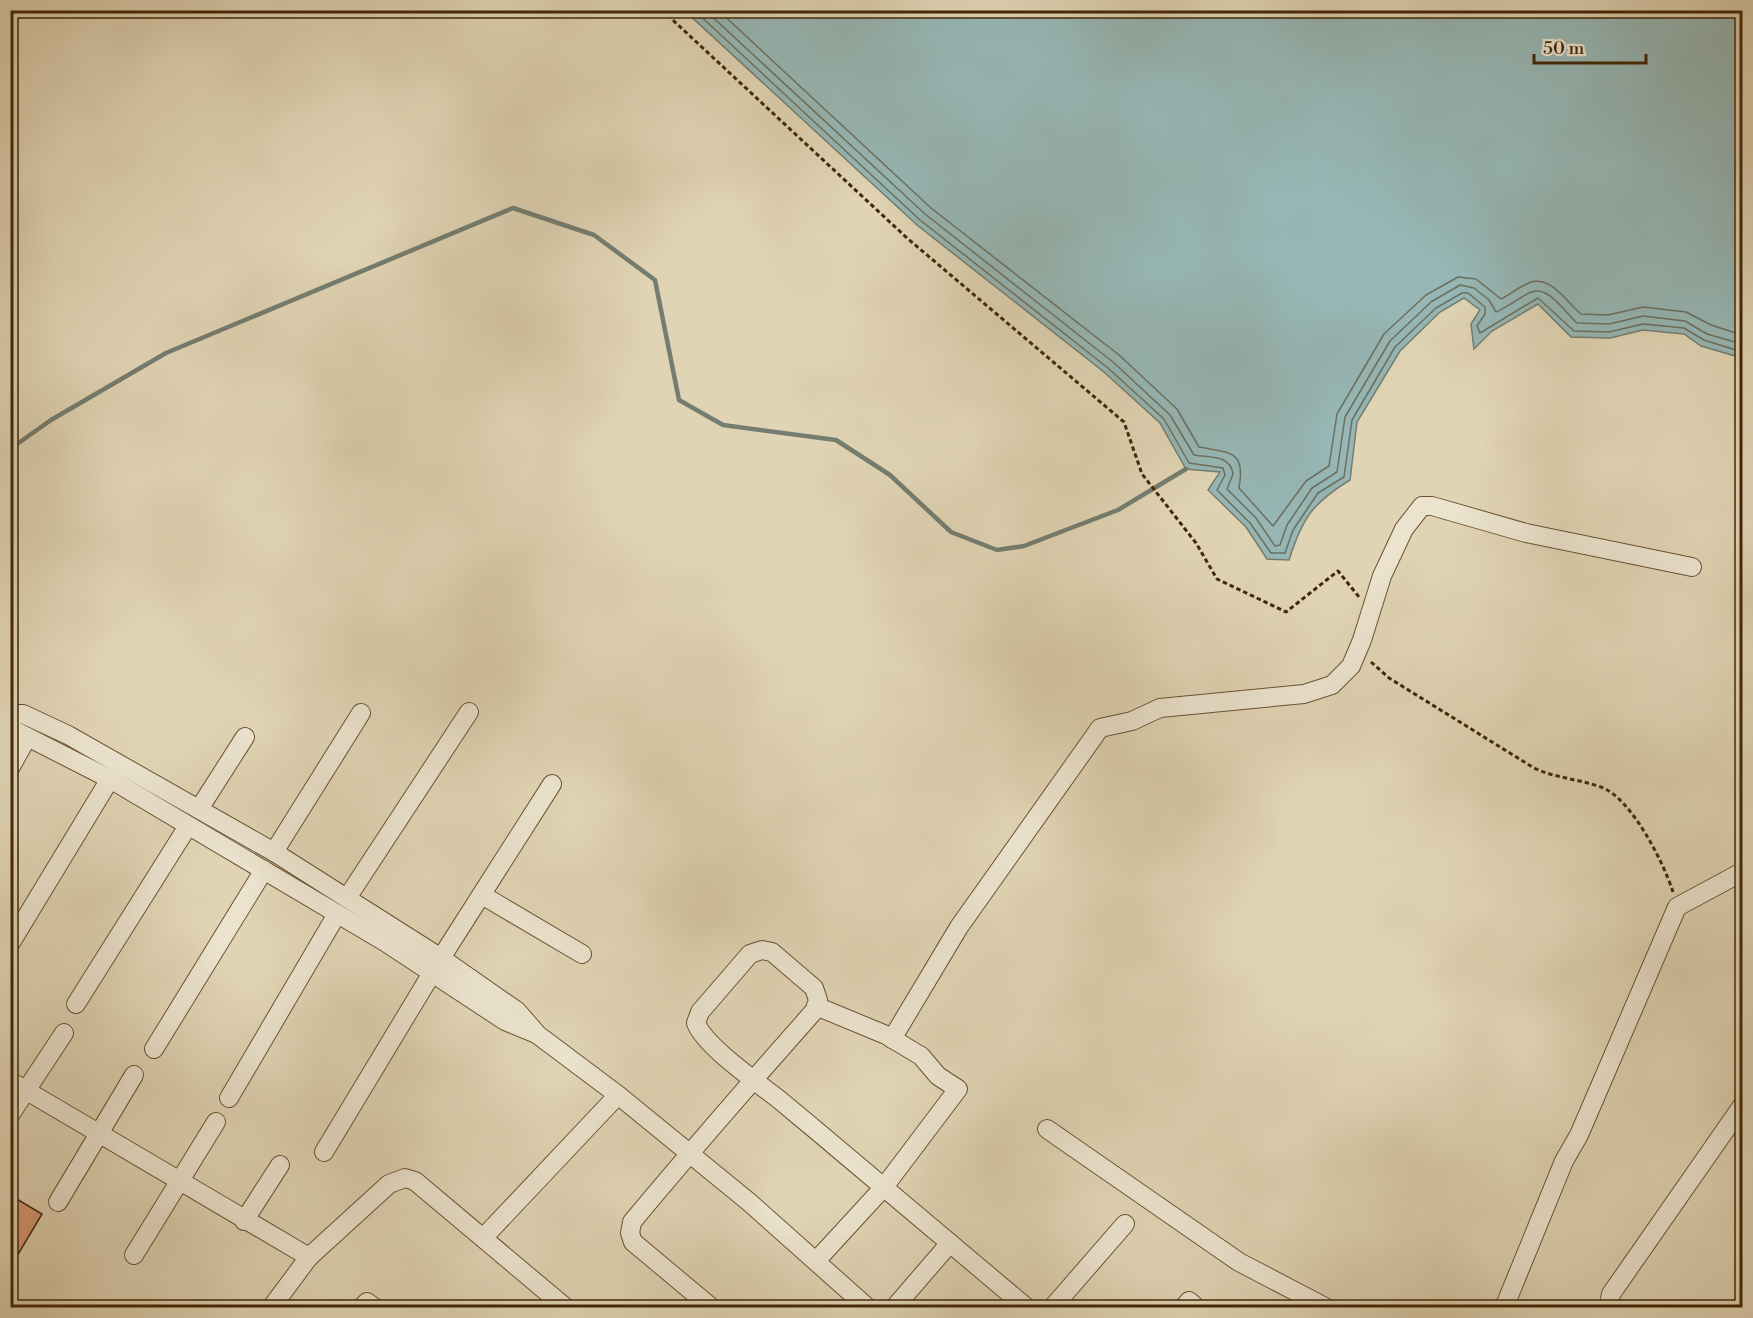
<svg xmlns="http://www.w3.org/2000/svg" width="1753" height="1318" viewBox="0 0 1753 1318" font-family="'Libre Bodoni',serif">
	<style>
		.water { fill: #96b7b5; stroke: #747d70; stroke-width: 1.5 }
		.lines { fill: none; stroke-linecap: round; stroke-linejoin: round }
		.shore { stroke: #6c6f5e; stroke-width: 1.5 }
		.stream { stroke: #747d70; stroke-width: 4.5 }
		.building { fill: #d79a78; stroke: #422708; stroke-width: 1.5 }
		.minor-casing { stroke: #6a5233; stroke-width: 20 }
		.path { stroke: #422708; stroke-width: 3; stroke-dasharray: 4.5 3; stroke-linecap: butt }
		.minor { stroke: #ebe3ce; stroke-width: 18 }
	</style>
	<rect width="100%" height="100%" fill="#e0d4b4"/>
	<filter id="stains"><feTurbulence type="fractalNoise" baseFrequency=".00333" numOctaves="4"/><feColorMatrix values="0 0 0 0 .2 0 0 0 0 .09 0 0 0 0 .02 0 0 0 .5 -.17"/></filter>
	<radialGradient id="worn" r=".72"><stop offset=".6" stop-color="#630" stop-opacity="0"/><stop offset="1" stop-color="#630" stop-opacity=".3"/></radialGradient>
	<!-- water -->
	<path class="water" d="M685,11H1742V358L1701,346L1684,334L1643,330L1610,338L1571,337L1538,304L1492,331L1474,349L1471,324L1480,310L1464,298L1440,312L1400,351L1357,422L1350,480C1312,503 1302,519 1289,560L1267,559L1246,527L1208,490L1220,472L1186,469L1160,423L1104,372L917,225Z"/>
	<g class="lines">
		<!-- shore -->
		<g class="shore">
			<path d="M694,10L920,220L1108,368L1164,419L1189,463L1223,468L1225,475L1217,490L1250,523L1271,553H1285L1293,530L1318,493L1344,477L1352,420L1395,347L1436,308L1462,293H1468L1485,307V314L1477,326L1480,333L1538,298L1574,331L1609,332L1643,324L1684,328L1704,340L1742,352"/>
			<path d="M705,10L925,214L1113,362L1170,415L1194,455C1209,458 1230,454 1233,474L1227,489L1256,518L1275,546L1280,545L1287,525L1312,488L1337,472L1345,417L1390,341L1431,302L1460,285L1474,288L1489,300L1496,312C1507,307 1518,299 1529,293C1548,283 1565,313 1577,323L1609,324L1643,316L1685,321L1707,334L1742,344"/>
			<path d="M718,10L931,208L1119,355L1177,409L1199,447C1230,453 1246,450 1239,488L1273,526L1306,481L1329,466L1337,414L1384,334L1426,295L1458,277L1476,279L1501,299C1511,294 1520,286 1531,282C1552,276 1567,303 1581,314L1608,315L1643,307L1686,312L1711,325L1742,335"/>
		</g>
		<!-- stream -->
		<path class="stream" d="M10,449L51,420L166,353L513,208L594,235L655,280L679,400L723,425L836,440L890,475L951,532L997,550L1024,546L1118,510L1186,469"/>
	</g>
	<!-- building -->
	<path class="building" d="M10,1195L42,1214L10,1268Z"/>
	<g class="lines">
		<!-- minor casing -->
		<g class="minor-casing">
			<g id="minor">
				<path d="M10,714H23L68,735L274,852L441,958L517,1011L538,1035L618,1095L749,1202L868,1308"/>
				<path d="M10,728L110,779L385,942L505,1021L534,1033"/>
				<path d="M10,768L27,738"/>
				<path d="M199,809L245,737"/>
				<path d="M274,852L361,713"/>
				<path d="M482,895L582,954"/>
				<path d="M347,898L469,712"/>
				<path d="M10,944L110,779"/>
				<path d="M441,958L552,784"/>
				<path d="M76,1004L188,826"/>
				<path d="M892,1039L959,927L1100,728L1132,721L1160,708L1304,694L1332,685L1351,666L1362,640L1382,576L1404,529L1422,506H1432L1526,533L1692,567"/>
				<path d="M154,1049L264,870"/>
				<path d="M10,1081L309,1257L389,1184L405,1178L415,1181L566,1308"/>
				<path d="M229,1098L337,914"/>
				<path d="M10,1115L64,1033"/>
				<path d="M1047,1129L1239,1262L1327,1308"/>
				<path d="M324,1152L432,973"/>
				<path d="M58,1202L134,1075"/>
				<path d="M244,1221L280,1165"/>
				<path d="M483,1238L618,1095"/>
				<path d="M134,1255L216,1122"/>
				<path d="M816,1261L884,1187L958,1089L938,1076L921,1056L886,1035L816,1006"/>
				<path d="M271,1308L309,1257"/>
				<path d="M361,1308L367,1302L375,1308"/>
				<path d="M712,1308L633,1242L630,1233L632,1222C692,1150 753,1080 815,1010L818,1000L814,988L772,952L762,950L750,954L700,1012L696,1023C705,1047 760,1084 782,1102C864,1170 945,1239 1027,1308"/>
				<path d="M894,1308L950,1243"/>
				<path d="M1052,1308L1125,1224"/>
				<path d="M1183,1308L1189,1301L1197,1308"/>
				<path d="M1504,1308L1564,1161L1579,1135L1677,907L1742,872"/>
				<path d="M1608,1308L1611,1294L1742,1106"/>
			</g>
		</g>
		<!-- path -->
		<g class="path">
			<path d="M662,10L907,238L1124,422L1142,474L1196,543L1217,579L1286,612L1338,571L1359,597"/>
			<path d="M1371,662L1389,678L1534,768C1555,778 1578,779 1601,787C1631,798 1663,861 1673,892"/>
		</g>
		<!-- minor -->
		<use href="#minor" class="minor"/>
	</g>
	<!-- margin -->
	<rect width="1753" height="1318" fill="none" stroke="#e0d4b4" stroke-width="36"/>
	<rect x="12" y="12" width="1729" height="1294" fill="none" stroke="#422708" stroke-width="3"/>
	<rect x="18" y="18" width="1717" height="1282" fill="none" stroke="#422708" stroke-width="1.5"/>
	<!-- scale -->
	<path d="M1534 54v9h112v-9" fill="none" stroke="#422708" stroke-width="3"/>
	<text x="1543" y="54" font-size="18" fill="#422708" stroke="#ebe3ce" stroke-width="4.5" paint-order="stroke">50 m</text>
	<rect width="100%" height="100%" filter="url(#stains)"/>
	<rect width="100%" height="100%" fill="url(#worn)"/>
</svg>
